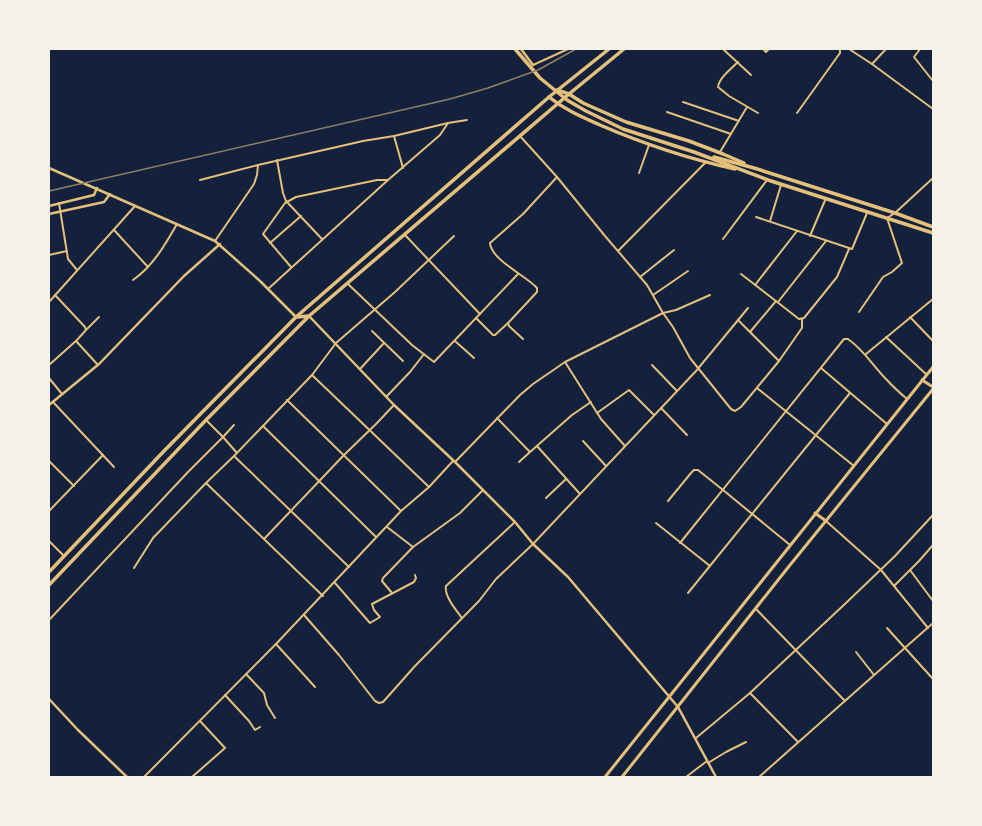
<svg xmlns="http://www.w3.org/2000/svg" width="982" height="826" viewBox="0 0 982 826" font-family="'Fira Sans',sans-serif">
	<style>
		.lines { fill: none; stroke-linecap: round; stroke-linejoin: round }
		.minor { stroke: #e5c07b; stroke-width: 2 }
		.tertiary { stroke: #e5c07b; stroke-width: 2.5 }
		.secondary { stroke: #e5c07b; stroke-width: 3 }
		.primary { stroke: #e5c07b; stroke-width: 3.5 }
		.trunk { stroke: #e5c07b; stroke-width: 3.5 }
		.rail { stroke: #918062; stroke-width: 1.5 }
	</style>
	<rect width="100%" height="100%" fill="#14213d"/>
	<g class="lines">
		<!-- minor -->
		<g class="minor">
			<path d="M723,49L751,75"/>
			<path d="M763,49L766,52L769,49"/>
			<path d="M849,49L872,64L933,109"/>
			<path d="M920,49L914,57L933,81"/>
			<path d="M738,62C731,69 719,78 718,87L729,96L758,113"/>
			<path d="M872,64L886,49"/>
			<path d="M533,65L568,49"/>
			<path d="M683,102L739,121"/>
			<path d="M667,112L731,134"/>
			<path d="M797,113L840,53V49"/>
			<path d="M394,136L403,168"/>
			<path d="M520,136L557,177L605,236L647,285L663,313L673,327L690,358L731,409L735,411L741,407L779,361L802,328V319"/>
			<path d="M720,152L747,107"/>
			<path d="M277,160L283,193L286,201L322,239"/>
			<path d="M258,165L363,141L394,136L448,123L467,120"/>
			<path d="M639,173L649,145"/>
			<path d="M200,180L258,165L257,175L254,184L215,241"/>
			<path d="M59,203L68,259L77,270"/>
			<path d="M756,217L852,249L867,213"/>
			<path d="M770,221L781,185"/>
			<path d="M114,230L148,267"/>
			<path d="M405,235L480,314"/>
			<path d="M810,236L826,198"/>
			<path d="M723,239L767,180"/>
			<path d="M270,243L301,216"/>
			<path d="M618,251L706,162"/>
			<path d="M49,255L67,251"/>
			<path d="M291,267L263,234L285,203L296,197L377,180H388"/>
			<path d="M741,274L799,319L804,318L837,277L849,249"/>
			<path d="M640,277L674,250"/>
			<path d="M133,280C153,266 165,245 177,224"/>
			<path d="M348,284L412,345L434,362L518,274"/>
			<path d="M755,285L797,231"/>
			<path d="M268,289L388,180L440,135L448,123"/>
			<path d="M653,295L688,271"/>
			<path d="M49,302L135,206"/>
			<path d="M778,302L826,241"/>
			<path d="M859,312L883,277L892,272L902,263L887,218L895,213L933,178"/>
			<path d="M910,317L933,341"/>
			<path d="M476,318L493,335H495L508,323"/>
			<path d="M738,320L779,361"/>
			<path d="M87,329L99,317"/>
			<path d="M372,331L403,361"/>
			<path d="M750,332L776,301"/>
			<path d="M886,337L927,375"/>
			<path d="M523,339L509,326L508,323L537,292V288C528,277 491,260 490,243L523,214L557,177"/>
			<path d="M76,341L98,365"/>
			<path d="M455,341L474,358"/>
			<path d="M866,354L933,299"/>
			<path d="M565,362L601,419L625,446"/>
			<path d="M49,365L77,340L86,330L85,327L55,295"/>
			<path d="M652,365L677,391"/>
			<path d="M821,368L887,424"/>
			<path d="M360,369L384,343"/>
			<path d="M312,375L429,487"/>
			<path d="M49,378L62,394"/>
			<path d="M757,388L854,466"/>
			<path d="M387,396L410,372L424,354"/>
			<path d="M287,400L401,511"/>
			<path d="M53,402L114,467"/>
			<path d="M661,408L687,435"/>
			<path d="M597,413L629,390L654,415"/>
			<path d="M497,418L530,452L572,415L591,402"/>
			<path d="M234,425L223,437L237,453"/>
			<path d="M263,426L376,537"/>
			<path d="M583,441L606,466"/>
			<path d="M537,446L580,494"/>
			<path d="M234,456L349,567"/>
			<path d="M49,461L74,486"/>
			<path d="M455,462L520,395L533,384L565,362L663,313L676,310L710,295"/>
			<path d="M519,462L530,452"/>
			<path d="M206,483L323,596"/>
			<path d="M546,498L566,479"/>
			<path d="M668,501L691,473L694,470H698L723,490L790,545"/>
			<path d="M49,511L103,455"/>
			<path d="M826,521L881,570L928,628"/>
			<path d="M656,523L710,566"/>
			<path d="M387,527L413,547"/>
			<path d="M264,539L344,455L376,424L394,405"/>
			<path d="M49,541L64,556"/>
			<path d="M680,543L844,339H848C864,350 873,366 887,380C893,387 900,393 907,399"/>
			<path d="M134,568L153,538L206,483L234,456L312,375L336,343L395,292L454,236"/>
			<path d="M910,570L933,601"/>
			<path d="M335,583L370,623L380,617L374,610L372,604L414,582L416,578L415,575"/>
			<path d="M894,586L919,561L933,545"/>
			<path d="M392,593L382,581L383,578L413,547L460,513L483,490"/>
			<path d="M688,593L850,393"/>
			<path d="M756,609L845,701"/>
			<path d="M304,615L339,655L375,701L379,703L383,702L415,666L479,601L496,579L533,544L696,371L748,308"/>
			<path d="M462,618C456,610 444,596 446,586L515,522"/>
			<path d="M49,620L188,472L223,437L206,420"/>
			<path d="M887,628L933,679"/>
			<path d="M276,644L315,687"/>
			<path d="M856,652L874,675"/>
			<path d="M246,674L264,693L267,705L275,718"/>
			<path d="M750,693L798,742"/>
			<path d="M225,695L249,721L255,730L260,727"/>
			<path d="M696,738L750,693L847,602L895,556L933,515"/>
			<path d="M708,763L726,752L746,742"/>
			<path d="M144,777L276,644L401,511L429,487L453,461"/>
			<path d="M192,777L225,748L200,721"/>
			<path d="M686,777L707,761"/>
			<path d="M759,777L933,623"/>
		</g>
		<!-- tertiary -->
		<g class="tertiary">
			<path d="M521,49L533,65"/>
			<path d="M49,168L215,241L260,281L296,317"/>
			<path d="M49,206L94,195L97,188"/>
			<path d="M49,214L104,202L110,194"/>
			<path d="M309,316L394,405L455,462L515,522L533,544L568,577L678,707L716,777"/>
			<path d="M49,405L99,364L184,276L220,244"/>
			<path d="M49,699L78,730L127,777"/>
		</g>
		<!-- secondary -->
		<g class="secondary">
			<path d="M922,380L933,387"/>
			<path d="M815,513L826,521"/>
			<path d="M605,777L933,367"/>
			<path d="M622,777L786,570L933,389"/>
		</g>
		<!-- primary -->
		<g class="primary">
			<path d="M296,317L309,316"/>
			<path d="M49,572L164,451L296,317L549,97L609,49"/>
			<path d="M49,585L206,420L309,316L569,94L624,49"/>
		</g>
		<!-- trunk -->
		<g class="trunk">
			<path d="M515,49L540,78L567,100L586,111L623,129L694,152L768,180L933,233"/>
			<path d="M557,90L569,94L583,103L626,122L689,141L723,154L744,163"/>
			<path d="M549,97C565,110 582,117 600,125C644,144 689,159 735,169"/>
			<path d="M714,157L754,168L895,213L933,227"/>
		</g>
		<!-- rail -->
		<path class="rail" d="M49,191L450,99L488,88L538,70L576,49"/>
	</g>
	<!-- border -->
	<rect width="982" height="826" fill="none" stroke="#f6f1e7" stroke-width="100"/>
</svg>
